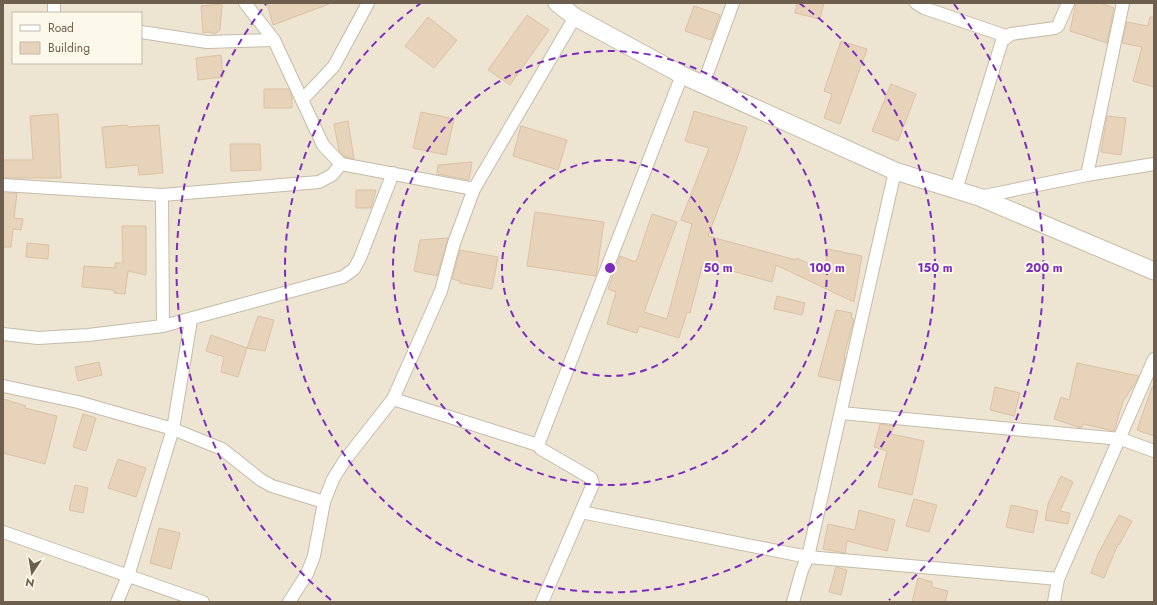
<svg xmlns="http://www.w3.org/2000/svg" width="1157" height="605" viewBox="0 0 1157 605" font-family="Jost,sans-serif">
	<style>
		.residential { fill: #ede4d2; fill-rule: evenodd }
		.building { fill: #e6d3ba; stroke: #dbc1a2 }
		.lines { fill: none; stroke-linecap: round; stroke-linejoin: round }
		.street-casing { stroke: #c6bbaa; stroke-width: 14 }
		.secondary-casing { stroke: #c8bca8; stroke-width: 19 }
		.street { stroke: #fff; stroke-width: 12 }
		.secondary { stroke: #fff; stroke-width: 17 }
		.ring { fill: none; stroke: #7b2cbf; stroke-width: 2; stroke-dasharray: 7 5 }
		.centre { fill: #7b2cbf; stroke: #fcf8ea; stroke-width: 2 }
		.ring-label { font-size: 12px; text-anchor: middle; font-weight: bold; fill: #7b2cbf; stroke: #fcf8ea; stroke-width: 4; stroke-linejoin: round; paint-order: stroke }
	</style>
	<rect width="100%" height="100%" fill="#f9f4e4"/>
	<!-- residential -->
	<path class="residential" d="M3,3H1154V602H3ZM13,13H141V63H13Z"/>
	<!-- building -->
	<g class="building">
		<path d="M267,3H328L329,4L273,25Z"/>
		<path d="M797,3H824L820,19L795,13Z"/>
		<path d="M1076,3H1100L1114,8L1107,43L1070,31Z"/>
		<path d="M222,4L220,30L215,34L209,32L203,33L201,6Z"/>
		<path d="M694,6L720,15L711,40L685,31Z"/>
		<path d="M527,15L549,30L510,85L488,70Z"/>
		<path d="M428,17L457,40L434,68L405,46Z"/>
		<path d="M1150,17H1154V87L1133,81L1142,47L1122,43L1127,22L1148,26Z"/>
		<path d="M841,41L867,49L840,124L824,118L832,94L824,91Z"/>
		<path d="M221,55L223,77L198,80L196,58Z"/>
		<path d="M891,84L916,94L898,141L872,131Z"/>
		<path d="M264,89H289L292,97V108H264Z"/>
		<path d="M694,111L747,127L737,159L708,236L796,260L797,258L824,271L828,249L862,256L854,302L776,265L772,282L703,263L690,313L687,312L679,338L639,326L637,333L607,324L616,292L608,289L620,256L636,262L652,214L677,222L644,312L667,319L692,224L681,220L709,148L685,141Z"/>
		<path d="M421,112L454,119L446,155L413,148Z"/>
		<path d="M58,114L61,178H3V160H33L30,116Z"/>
		<path d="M1107,116L1126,118L1121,155L1101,152Z"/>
		<path d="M348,121L354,159L345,157L339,151L334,124Z"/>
		<path d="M127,125L128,127L159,125L163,173L139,175L138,165L106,168L102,127Z"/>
		<path d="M521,126L567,140L558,170L513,156Z"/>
		<path d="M230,144H260L261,170L231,171Z"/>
		<path d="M472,162L469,180L437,174L438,165Z"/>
		<path d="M356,190H376L371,208H356Z"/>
		<path d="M3,193H17L14,218L23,219L21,230L13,229L11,247H3Z"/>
		<path d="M535,212L604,222L596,276L527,266Z"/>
		<path d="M122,226H146V275L128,271L125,294L114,293V290L82,287L84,266L115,268V263H123Z"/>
		<path d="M448,238L437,276L414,271L420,240Z"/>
		<path d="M27,243L49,245L48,259L26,257Z"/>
		<path d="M460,250L498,257L492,289L460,283V281L452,279Z"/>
		<path d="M777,296L805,303L802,315L774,309Z"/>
		<path d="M836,310L852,313L851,318L854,319L844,356L845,357L840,381L818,376Z"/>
		<path d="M258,316L274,320L265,351L247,348Z"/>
		<path d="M211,335L247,348L238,377L221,372L224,357L206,351Z"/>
		<path d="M99,362L102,375L78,381L75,367Z"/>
		<path d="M1077,363L1139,376L1134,385L1123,401L1114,431L1083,424L1081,428L1054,419L1061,397L1069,400Z"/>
		<path d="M995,387L1020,393L1014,416L990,410Z"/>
		<path d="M1152,387H1154V436L1137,430Z"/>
		<path d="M3,399L26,406L25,408L57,416L45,464L3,453Z"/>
		<path d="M83,414L96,418L86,451L73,447Z"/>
		<path d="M880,424L894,426L891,434L924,441L912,495L878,487L887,451L874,447Z"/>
		<path d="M118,459L146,468L136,497L108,488Z"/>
		<path d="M1061,476L1073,482L1060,511L1070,513L1068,524L1045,520L1048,504Z"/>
		<path d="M75,485L88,488L83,513L69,510Z"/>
		<path d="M914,499L937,505L929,532L906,526Z"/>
		<path d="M1011,505L1038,511L1033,533L1006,527Z"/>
		<path d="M859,510L895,520L887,551L847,541L845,553L823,549L828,524L855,530Z"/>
		<path d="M1119,515L1132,521L1119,545L1118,544L1104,578L1091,573L1098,554Z"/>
		<path d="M159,528L180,533L171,569L150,563Z"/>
		<path d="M836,567L847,570L841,595L829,592Z"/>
		<path d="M918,578L932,582V587L948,591L945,602H912Z"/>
	</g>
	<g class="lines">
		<!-- street casing -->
		<g class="street-casing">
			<g id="street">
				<path d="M54,3V13"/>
				<path d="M245,3L274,40L323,145L341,164L474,189"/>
				<path d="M916,3L924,8L1006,36"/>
				<path d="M141,32L207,42L274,40"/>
				<path d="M703,85L733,3"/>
				<path d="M302,100L334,66L368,3"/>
				<path d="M1087,175L1123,3"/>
				<path d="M3,185L162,195L319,182L332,175L341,164"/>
				<path d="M956,190L1002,41L1011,34L1055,28L1058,26L1068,3"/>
				<path d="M162,195L163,326"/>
				<path d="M979,197L1087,175L1154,164"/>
				<path d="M3,334L38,338L88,335L163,326L343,277L354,269L360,258L393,173"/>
				<path d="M3,386L78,402L173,429L222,449L261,480L272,486L324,502"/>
				<path d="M393,399L538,445"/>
				<path d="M841,413L1121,439L1154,451"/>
				<path d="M581,512L808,557L1058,579"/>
				<path d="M3,532L203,602"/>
				<path d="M117,602L128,576L173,429L191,320"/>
				<path d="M289,602L307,574L314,556L324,502L333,479L345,460L393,399L441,291L454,243L474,189L575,17"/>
				<path d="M542,602L593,484L591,478L541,449L538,445L682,75"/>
				<path d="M793,602L802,570L808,557L895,171"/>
				<path d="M1054,602L1058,579L1154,359"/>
			</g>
		</g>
		<!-- secondary casing -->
		<g class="secondary-casing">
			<path id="secondary" d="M557,3L575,17L682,75L895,171L979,197L1154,271"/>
		</g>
		<!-- street -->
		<use href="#street" class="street"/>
		<!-- secondary -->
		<use href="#secondary" class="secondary"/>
	</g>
	<!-- distance rings -->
	<g class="ring">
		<circle cx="610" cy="268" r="108"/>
		<circle cx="610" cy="268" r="217"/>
		<path d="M799 3A325 325 0 1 1 421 3"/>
		<path d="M331 600A434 434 0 0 1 266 4M954 4A434 434 0 0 1 889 600"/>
	</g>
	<circle cx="610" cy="268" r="6" class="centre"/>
	<g class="ring-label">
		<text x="718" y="272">50 m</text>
		<text x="827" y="272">100 m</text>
		<text x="935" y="272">150 m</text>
		<text x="1044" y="272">200 m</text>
	</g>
	<!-- border -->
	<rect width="1157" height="605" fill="none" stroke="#6e5e4d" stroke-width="8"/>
	<!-- legend -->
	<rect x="12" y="12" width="130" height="52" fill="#fcf8ea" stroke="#c3baab"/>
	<rect x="20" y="25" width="20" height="6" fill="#ffffff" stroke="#c3baab"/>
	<text x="48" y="32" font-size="12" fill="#6e5e4d">Road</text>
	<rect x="20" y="42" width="20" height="12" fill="#e6d3ba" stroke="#c3baab"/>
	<text x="48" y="52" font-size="12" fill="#6e5e4d">Building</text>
	<!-- north arrow -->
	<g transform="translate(32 573) rotate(192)" stroke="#fcf8ea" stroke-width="3" paint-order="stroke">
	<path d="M0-3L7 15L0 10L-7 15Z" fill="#6e5e4d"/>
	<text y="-6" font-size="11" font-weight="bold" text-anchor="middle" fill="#6e5e4d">N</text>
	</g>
</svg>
